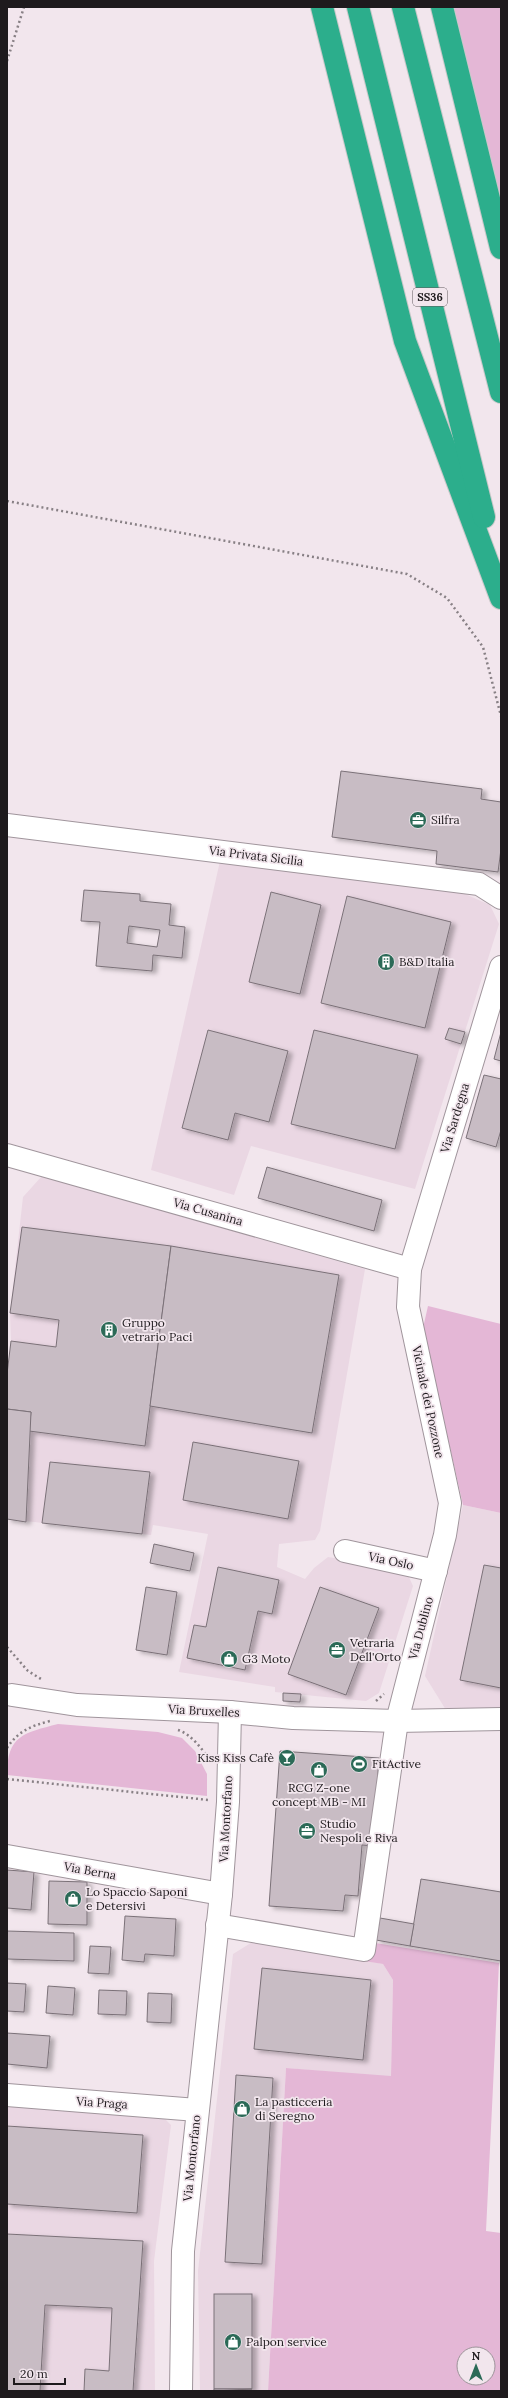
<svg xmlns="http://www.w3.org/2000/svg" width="508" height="2398" viewBox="0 0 508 2398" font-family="Lora,serif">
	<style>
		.built { fill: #ead7e3 }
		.green { fill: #e4b7d6; fill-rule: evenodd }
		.building { fill: #c8bcc4; stroke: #7b7178; fill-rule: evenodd; filter: url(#shadow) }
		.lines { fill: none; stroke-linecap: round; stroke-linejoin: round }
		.minor-casing { stroke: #a0959c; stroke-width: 24 }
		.highway-casing { stroke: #c9c8c9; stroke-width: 24 }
		.path { stroke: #888085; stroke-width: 2.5; stroke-dasharray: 2 3; stroke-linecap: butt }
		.minor { stroke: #fff; stroke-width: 22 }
		.highway { stroke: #2cae8c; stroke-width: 22 }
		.labels { text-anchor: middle; stroke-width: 3.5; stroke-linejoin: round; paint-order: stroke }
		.shield { fill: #f2e6ed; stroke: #5e575b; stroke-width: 1 }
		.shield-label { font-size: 11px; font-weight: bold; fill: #1e1a1d }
		.poi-label { font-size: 12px; fill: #1e1a1d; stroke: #f2e6ed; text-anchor: start }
		.street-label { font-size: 12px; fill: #1e1a1d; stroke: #f2e6ed }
	</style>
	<defs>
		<filter id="shadow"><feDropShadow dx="4.5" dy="2.5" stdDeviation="2" flood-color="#0004"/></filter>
	</defs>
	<rect width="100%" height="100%" fill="#f2e6ed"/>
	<!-- built -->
	<g class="built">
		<path d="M220,861L456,890L490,905L499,924L415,1189L251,1146L234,1195L151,1170Z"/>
		<path d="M42,1176L365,1269L320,1531L315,1540L279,1544L277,1567L305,1579L314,1568L328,1557L400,1569L408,1575L413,1586L379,1693L366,1701L275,1692V1687L179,1672L208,1534L153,1525L151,1535L7,1519V1374L11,1341L10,1313L23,1197Z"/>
		<path d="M463,1505L501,1513V1709L446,1710L425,1676Z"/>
		<path d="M254,1941L383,1964L393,1980L391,2077L286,2068L268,2391H200L198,2271L233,1954Z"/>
		<path d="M7,2104L162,2116L171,2125L154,2261L155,2391H7Z"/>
	</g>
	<!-- green -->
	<g class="green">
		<path d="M454,7H501V214Z"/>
		<path d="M428,1306L501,1324V1513L463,1505L423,1328Z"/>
		<path d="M58,1724L158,1732L182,1738L195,1751L207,1774V1796L7,1775C7,1735 24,1733 58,1724Z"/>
		<path d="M369,1942L499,1963L486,2231L501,2233V2391H268L286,2068L391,2076L393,1980L383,1964L364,1961ZM464,2354H488V2378H464Z"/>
	</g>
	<!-- building -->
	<g class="building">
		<path d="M341,771L482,789L481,799L501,802V849L498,872L436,864L437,851L332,837Z"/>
		<path d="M84,890L140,894V901L171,904L169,925L185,927L182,958L153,955L152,971L96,966L100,922L81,921ZM129,926L160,930L157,947L127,943Z"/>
		<path d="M271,892L321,905L300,994L249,982Z"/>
		<path d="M347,896L451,922L425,1028L321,1003Z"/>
		<path d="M449,1028L465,1032L461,1044L445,1039Z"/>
		<path d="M208,1030L288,1051L269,1122L235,1113L228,1140L182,1128Z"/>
		<path d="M314,1030L418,1055L395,1149L291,1124Z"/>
		<path d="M501,1032V1061L494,1059Z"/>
		<path d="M484,1075L501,1079V1130L496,1147L466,1138Z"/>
		<path d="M267,1167L382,1200L374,1231L258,1198Z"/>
		<path d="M22,1227L171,1246L145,1446L29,1431L31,1412L7,1409V1374L11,1341L56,1347L59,1320L10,1313Z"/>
		<path d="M171,1246L339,1275L312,1433L150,1406Z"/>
		<path d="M7,1409L31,1412L26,1522L7,1519Z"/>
		<path d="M193,1442L299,1461L288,1519L183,1500Z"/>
		<path d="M50,1462L150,1472L142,1534L42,1523Z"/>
		<path d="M154,1544L194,1553L190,1571L150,1563Z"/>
		<path d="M484,1565L501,1568V1688L460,1680Z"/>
		<path d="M218,1567L279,1580L272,1614L258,1611L245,1670L187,1658L194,1625L206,1627Z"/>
		<path d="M146,1587L177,1592L167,1655L136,1650Z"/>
		<path d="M320,1587L379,1608L346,1695L288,1674Z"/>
		<path d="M283,1693L301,1694L300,1702L283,1701Z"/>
		<path d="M280,1751L379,1758L373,1846L362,1845L358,1896L345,1895L343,1911L269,1906Z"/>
		<path d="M7,1870L34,1872L31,1910L7,1908Z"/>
		<path d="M421,1879L501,1892V1961L410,1946Z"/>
		<path d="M49,1881L87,1882V1925L48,1924Z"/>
		<path d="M125,1916L176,1919L174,1956L145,1954L144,1962L122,1960Z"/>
		<path d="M380,1918L414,1924L410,1946L376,1940Z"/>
		<path d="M7,1931L74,1933V1961L7,1959Z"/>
		<path d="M90,1946L111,1947L109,1974L88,1973Z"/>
		<path d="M262,1968L371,1980L363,2060L254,2049Z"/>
		<path d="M7,1983L26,1984L24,2012L7,2011Z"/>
		<path d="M48,1986L75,1988L73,2015L46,2013Z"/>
		<path d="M99,1990L127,1991L126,2015L98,2014Z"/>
		<path d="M148,1993L172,1994L171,2023L147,2022Z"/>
		<path d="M7,2033L50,2036L47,2068L7,2064Z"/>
		<path d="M236,2075L273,2078L262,2264L225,2262Z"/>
		<path d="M7,2126L143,2135L137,2213L7,2204Z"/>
		<path d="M7,2234L143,2241L133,2391H84L85,2369L109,2371L112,2308L45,2305L40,2391H7Z"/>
		<rect x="214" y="2294" width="38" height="95"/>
		<path d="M214,2389H252L214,2391Z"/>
	</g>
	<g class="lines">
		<!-- minor casing -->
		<g class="minor-casing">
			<g id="minor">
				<path d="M7,825L479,884L501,898"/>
				<path d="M7,1155L410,1269"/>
				<path d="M345,1551L436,1571"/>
				<path d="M12,1695L77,1705L230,1712L293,1718L397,1721L501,1719"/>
				<path d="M7,1856L221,1894"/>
				<path d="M217,1925L364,1950L397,1721L445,1535L450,1503L408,1307L410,1269L501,967"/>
				<path d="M7,2095L197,2110"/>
				<path d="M181,2391L183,2251L221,1894L228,1802L230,1712"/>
			</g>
		</g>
		<!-- highway casing -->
		<g class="highway-casing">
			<g id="highway">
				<path d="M322,7L405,341L501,598"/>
				<path d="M358,7L484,517"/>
				<path d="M403,7L501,392"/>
				<path d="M442,7L501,248"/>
			</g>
		</g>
		<!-- path -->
		<g class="path">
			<path d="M7,61L24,7"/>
			<path d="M7,501L407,574L447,598L483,647L501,716"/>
			<path d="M7,1647L28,1671L41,1679"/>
			<path d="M376,1701L384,1694"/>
			<path d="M178,1730C191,1734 202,1749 210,1760"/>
			<path d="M7,1748C18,1731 31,1726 50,1721"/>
			<path d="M7,1779L209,1800"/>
		</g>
		<!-- minor -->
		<use href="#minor" class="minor"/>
		<!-- highway -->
		<use href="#highway" class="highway"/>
	</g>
	<!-- icons -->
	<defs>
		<g id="office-disc" transform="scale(0.9)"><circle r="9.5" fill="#2b6a57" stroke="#f2e6ed"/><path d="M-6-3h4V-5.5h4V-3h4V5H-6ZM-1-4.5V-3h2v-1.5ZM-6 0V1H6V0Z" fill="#fff"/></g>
		<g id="building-disc" transform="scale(0.9)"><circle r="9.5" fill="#2b6a57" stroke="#f2e6ed"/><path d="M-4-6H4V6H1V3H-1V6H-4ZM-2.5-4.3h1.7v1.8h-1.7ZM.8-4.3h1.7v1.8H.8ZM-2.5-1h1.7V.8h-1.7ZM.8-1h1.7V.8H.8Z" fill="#fff"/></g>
		<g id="shop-disc" transform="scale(0.9)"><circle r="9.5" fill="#2b6a57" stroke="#f2e6ed"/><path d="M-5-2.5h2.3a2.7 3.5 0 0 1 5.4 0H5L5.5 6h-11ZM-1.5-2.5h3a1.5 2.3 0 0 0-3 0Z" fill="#fff"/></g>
		<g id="bar-disc" transform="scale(0.9)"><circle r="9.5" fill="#2b6a57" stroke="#f2e6ed"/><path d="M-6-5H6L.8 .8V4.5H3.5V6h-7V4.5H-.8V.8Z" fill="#fff"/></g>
		<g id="stadium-disc" transform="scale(0.9)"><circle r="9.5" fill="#2b6a57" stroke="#f2e6ed"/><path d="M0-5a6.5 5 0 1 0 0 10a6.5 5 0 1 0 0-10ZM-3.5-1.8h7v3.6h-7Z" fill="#fff"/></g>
	</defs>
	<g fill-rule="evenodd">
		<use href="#office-disc" x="418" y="820"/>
		<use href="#building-disc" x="386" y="962"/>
		<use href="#building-disc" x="109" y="1330"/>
		<use href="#office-disc" x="337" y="1650"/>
		<use href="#shop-disc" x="229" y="1659"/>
		<use href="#bar-disc" x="287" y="1758"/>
		<use href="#stadium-disc" x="359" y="1764"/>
		<use href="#shop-disc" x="319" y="1770"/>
		<use href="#office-disc" x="307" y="1831"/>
		<use href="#shop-disc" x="73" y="1899"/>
		<use href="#shop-disc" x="242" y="2109"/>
		<use href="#shop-disc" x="233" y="2342"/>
	</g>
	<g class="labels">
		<!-- shield labels -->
		<rect class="shield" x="413" y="288" width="34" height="18" rx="3"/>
		<g class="shield-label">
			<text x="430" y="301">SS36</text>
		</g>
		<!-- poi labels -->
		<g class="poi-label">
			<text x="431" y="824">Silfra</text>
			<text x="399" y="966">B&amp;D Italia</text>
			<text x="122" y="1327">Gruppo<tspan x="122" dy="14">vetrario Paci</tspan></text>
			<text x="350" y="1647">Vetraria<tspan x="350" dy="14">Dell'Orto</tspan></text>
			<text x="242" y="1663">G3 Moto</text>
			<text x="274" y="1762" text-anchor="end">Kiss Kiss Cafè</text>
			<text x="372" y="1768">FitActive</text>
			<text x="319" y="1792" text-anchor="middle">RCG Z-one<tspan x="319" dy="14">concept MB - MI</tspan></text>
			<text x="320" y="1828">Studio<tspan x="320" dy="14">Nespoli e Riva</tspan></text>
			<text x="86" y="1896">Lo Spaccio Saponi<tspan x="86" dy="14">e Detersivi</tspan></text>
			<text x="255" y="2106">La pasticceria<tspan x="255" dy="14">di Seregno</tspan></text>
			<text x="246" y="2346">Palpon service</text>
		</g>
		<!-- street labels -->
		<g class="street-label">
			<text transform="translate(256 856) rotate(7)" y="4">Via Privata Sicilia</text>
			<text transform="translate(455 1118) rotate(-73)" y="4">Via Sardegna</text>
			<text transform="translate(208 1212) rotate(16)" y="4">Via Cusanina</text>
			<text transform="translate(428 1402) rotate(78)" y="4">Vicinale dei Pozzone</text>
			<text transform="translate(391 1561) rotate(12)" y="4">Via Oslo</text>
			<text transform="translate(421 1628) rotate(-75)" y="4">Via Dublino</text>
			<text transform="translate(204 1711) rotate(3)" y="4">Via Bruxelles</text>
			<text transform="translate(226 1819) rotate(-87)" y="4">Via Montorfano</text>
			<text transform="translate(90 1871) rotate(10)" y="4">Via Berna</text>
			<text transform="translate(102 2103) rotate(4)" y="4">Via Praga</text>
			<text transform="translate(192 2158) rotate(-84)" y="4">Via Montorfano</text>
		</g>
	</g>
	<!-- border -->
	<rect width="508" height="2398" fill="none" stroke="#1e1a1d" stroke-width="16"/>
	<!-- north arrow -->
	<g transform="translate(476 2366)"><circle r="19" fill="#f2e6ed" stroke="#9d949a"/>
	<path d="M0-3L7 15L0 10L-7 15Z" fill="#2b6a57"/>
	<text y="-6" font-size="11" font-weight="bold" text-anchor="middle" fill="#1e1a1d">N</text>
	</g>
	<!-- scale -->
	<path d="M14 2378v6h51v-6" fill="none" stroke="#1e1a1d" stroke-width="2"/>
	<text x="20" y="2378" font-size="12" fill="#1e1a1d" stroke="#f2e6ed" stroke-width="3" paint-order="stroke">20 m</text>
</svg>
